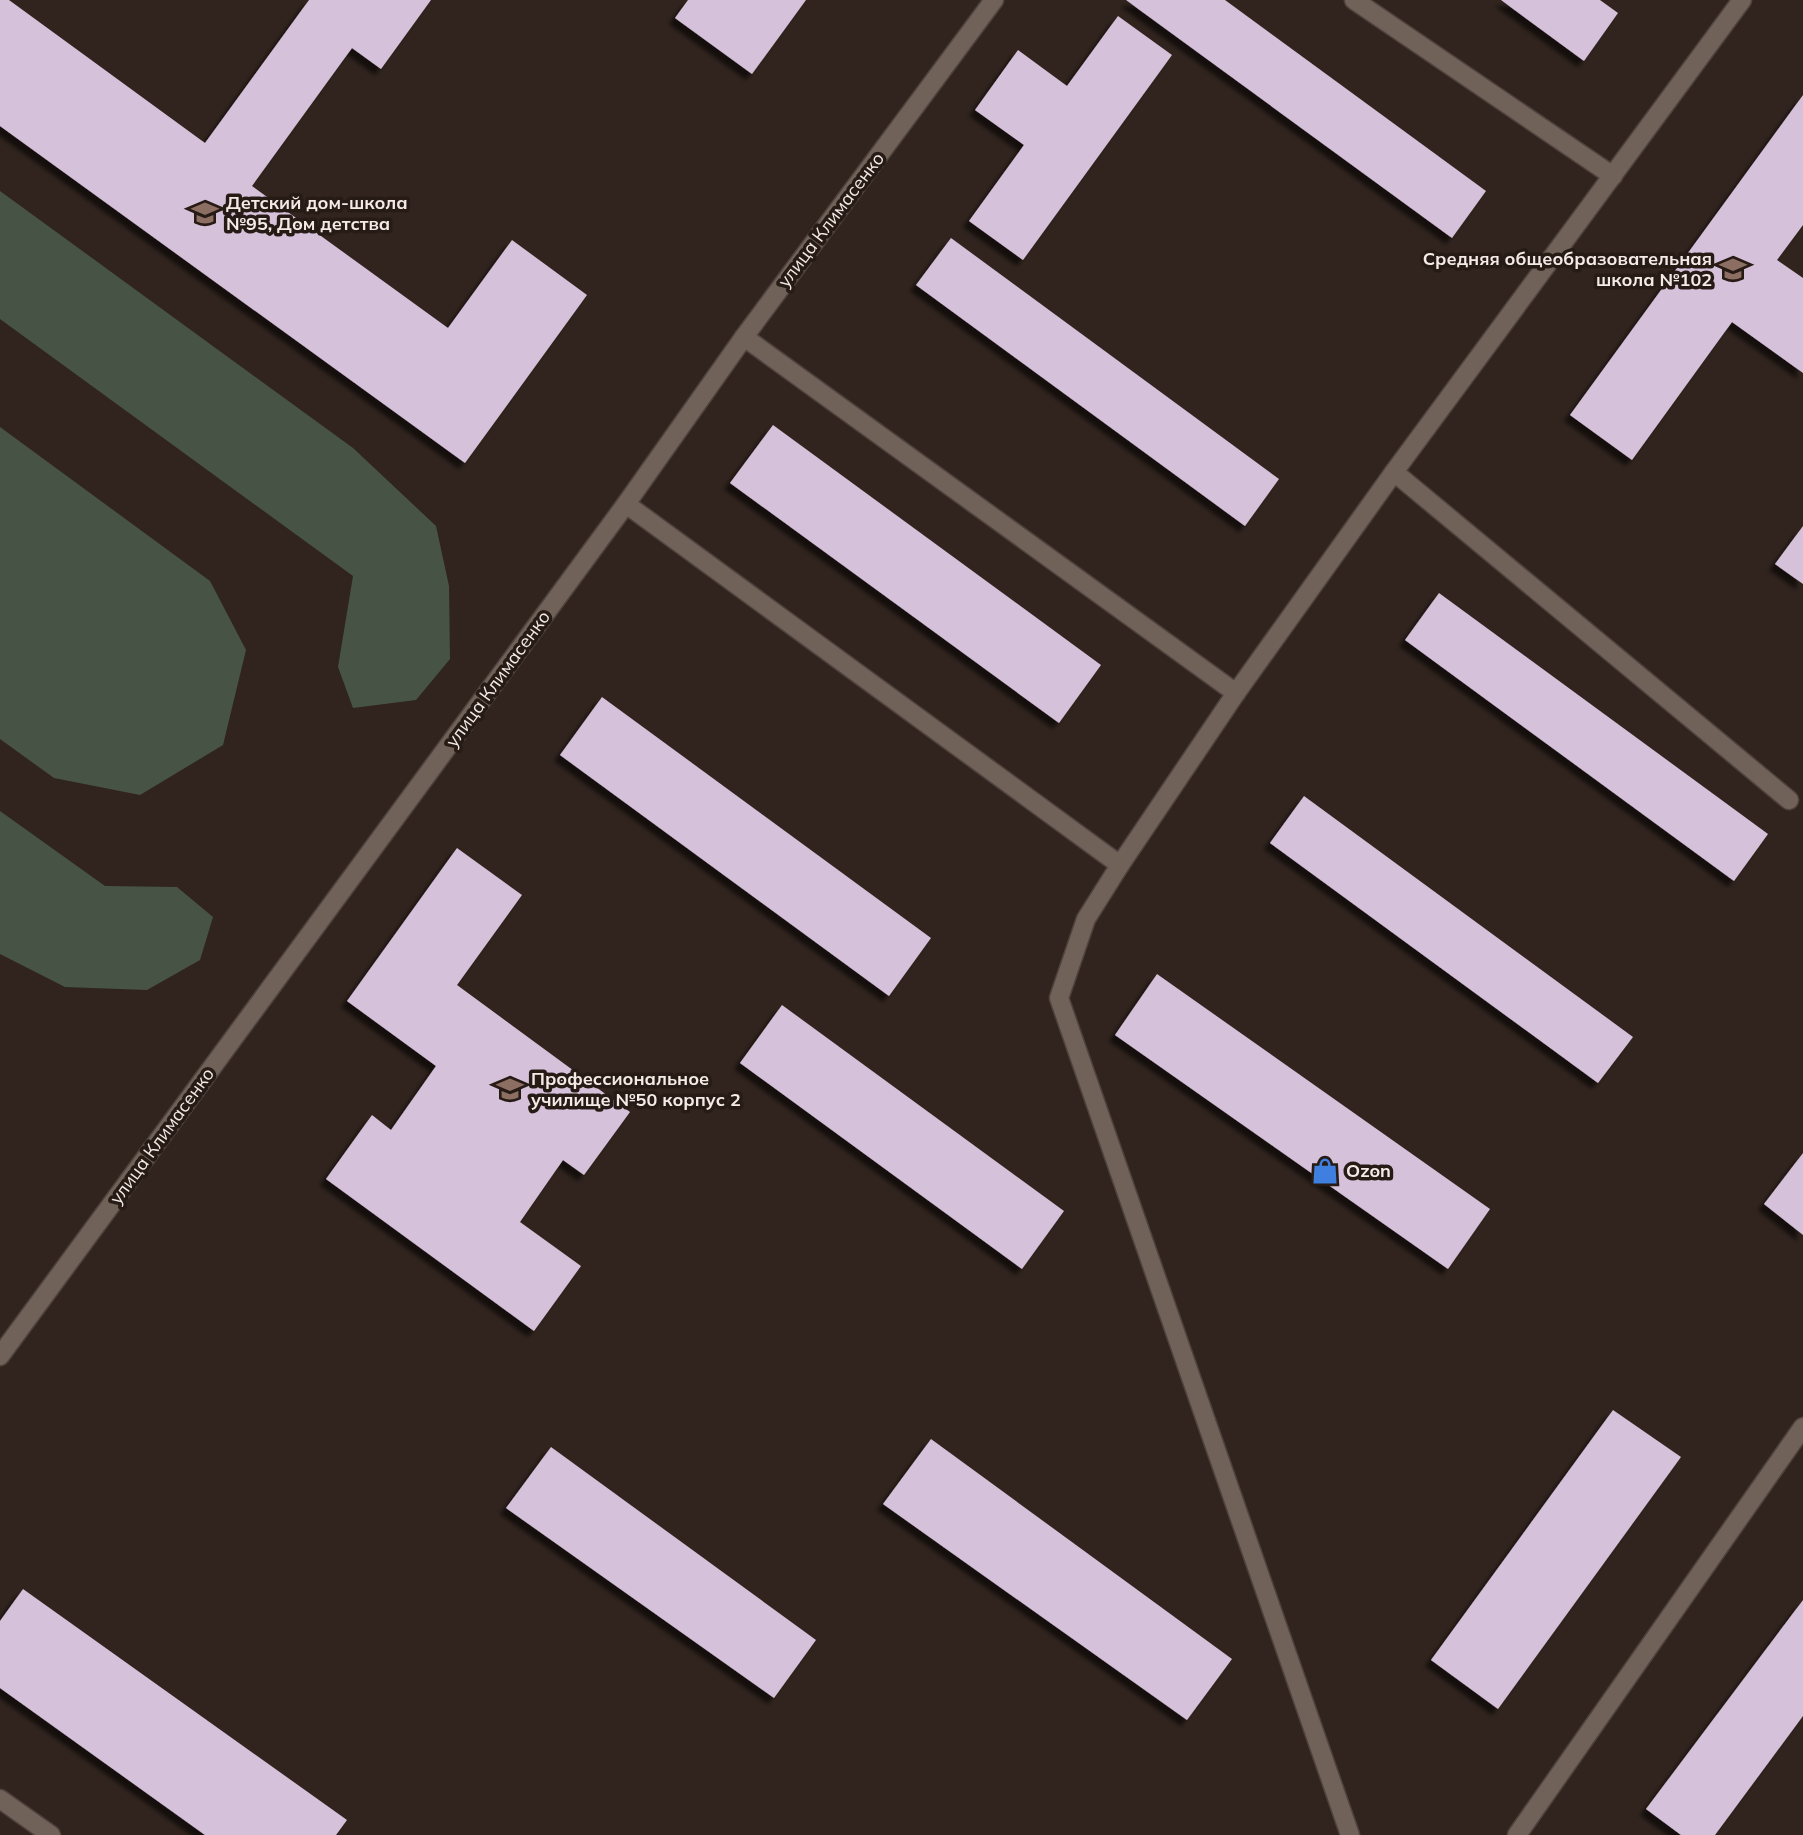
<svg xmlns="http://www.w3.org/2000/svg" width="1803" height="1835" viewBox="0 0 1803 1835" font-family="Mulish,sans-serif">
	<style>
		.green { fill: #475445 }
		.building { fill: #d6c1db; filter: url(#shadow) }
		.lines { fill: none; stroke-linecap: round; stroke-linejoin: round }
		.minor-casing { stroke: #4e423e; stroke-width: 21 }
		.minor { stroke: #706159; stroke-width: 18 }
		.labels { text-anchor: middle; stroke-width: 7; stroke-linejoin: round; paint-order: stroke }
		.poi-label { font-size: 18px; font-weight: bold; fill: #f4ebe7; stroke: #271b15; text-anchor: start }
		.street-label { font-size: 18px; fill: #f4ebe7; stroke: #271b15 }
	</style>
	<defs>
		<filter id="shadow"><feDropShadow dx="-6" dy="6" stdDeviation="2" flood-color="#0009"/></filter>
	</defs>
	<rect width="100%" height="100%" fill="#31241e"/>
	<!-- green -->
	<g class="green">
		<path d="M0,191L353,448L436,526L449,586L450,659L416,700L353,708L338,667L353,576L0,319Z"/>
		<path d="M0,427L210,581L246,650L223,745L140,795L54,778L0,739Z"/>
		<path d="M0,811L105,886L177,887L213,917L200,960L147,990L65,987L0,954Z"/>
	</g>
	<!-- building -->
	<g class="building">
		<path d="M0,0H9L205,143L309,0H431L381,69L352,48L252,186L448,328L512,240L587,295L465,463L0,126Z"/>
		<path d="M688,0H806L752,74L675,18Z"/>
		<path d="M1126,0H1225L1486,191L1452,238Z"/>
		<path d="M1501,0H1600L1618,13L1584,61Z"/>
		<path d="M1118,16L1172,55L1023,260L969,221L1024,145L975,110L1018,50L1067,86Z"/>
		<path d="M1803,95V225L1777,260L1803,278V373L1732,322L1632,460L1570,415Z"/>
		<path d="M951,238L1279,479L1245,526L916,285Z"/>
		<path d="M773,425L1101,665L1059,723L730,483Z"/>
		<path d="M1803,526V584L1775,564Z"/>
		<path d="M1439,593L1768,834L1734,881L1405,640Z"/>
		<path d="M602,697L931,938L889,996L560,755Z"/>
		<path d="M1304,796L1633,1037L1598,1083L1270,843Z"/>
		<path d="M457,848L522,895L457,985L630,1112L584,1175L563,1160L520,1222L581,1266L534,1331L326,1179L372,1115L391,1130L436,1066L347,1001Z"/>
		<path d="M1157,974L1490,1209L1448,1269L1115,1035Z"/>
		<path d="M782,1005L1064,1211L1022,1269L740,1063Z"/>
		<path d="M1803,1153V1235L1764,1204Z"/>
		<path d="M1613,1410L1681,1457L1498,1709L1431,1660Z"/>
		<path d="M931,1439L1232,1659L1187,1720L883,1504Z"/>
		<path d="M551,1447L816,1640L774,1698L506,1508Z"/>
		<path d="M23,1589L347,1820L336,1835H205L0,1688V1621Z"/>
		<path d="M1803,1600V1716L1715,1835H1681L1646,1809Z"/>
	</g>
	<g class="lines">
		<!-- minor casing -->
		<g class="minor-casing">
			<g id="minor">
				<path d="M1354,0L1613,176"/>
				<path d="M744,337L1236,693"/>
				<path d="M1394,472L1789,800"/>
				<path d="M626,504L1120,865L1236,693L1394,472L1742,0"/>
				<path d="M1120,865L1086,919L1059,998L1350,1835"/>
				<path d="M0,1356L626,504L744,337L994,0"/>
				<path d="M0,1799L51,1835"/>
				<path d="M1517,1835L1803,1427"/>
			</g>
		</g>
		<!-- minor -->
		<use href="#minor" class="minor"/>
	</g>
	<!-- icons -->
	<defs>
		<g id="school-bare" transform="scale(2.1)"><path d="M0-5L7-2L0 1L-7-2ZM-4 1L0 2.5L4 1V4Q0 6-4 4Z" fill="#8d6e63" stroke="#271b15" stroke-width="2.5" paint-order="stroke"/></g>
		<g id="university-bare" transform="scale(2.1)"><path d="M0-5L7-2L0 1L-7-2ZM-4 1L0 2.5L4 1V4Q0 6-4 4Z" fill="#8d6e63" stroke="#271b15" stroke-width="2.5" paint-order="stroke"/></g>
		<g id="shop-bare" transform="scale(2.1)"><path d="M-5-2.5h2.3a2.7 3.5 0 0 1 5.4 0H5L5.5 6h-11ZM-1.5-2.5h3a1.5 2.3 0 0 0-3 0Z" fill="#3f7fe0" stroke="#271b15" stroke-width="2.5" paint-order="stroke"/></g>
	</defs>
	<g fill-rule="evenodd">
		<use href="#school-bare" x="205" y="213"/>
		<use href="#school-bare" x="1733" y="269"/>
		<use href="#university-bare" x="510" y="1089"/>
		<use href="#shop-bare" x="1325" y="1171"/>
	</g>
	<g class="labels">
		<!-- poi labels -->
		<g class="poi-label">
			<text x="226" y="209">Детский дом-школа<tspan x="226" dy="21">№95, Дом детства</tspan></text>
			<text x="1712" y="265" text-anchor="end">Средняя общеобразовательная<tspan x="1712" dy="21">школа №102</tspan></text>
			<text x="531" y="1085">Профессиональное<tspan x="531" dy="21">училище №50 корпус 2</tspan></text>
			<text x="1346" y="1177">Ozon</text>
		</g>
		<!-- street labels -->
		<g class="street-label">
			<text transform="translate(831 220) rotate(-53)" y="6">улица Климасенко</text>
			<text transform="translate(498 679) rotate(-54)" y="6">улица Климасенко</text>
			<text transform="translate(162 1136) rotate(-54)" y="6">улица Климасенко</text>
		</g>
	</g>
</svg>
